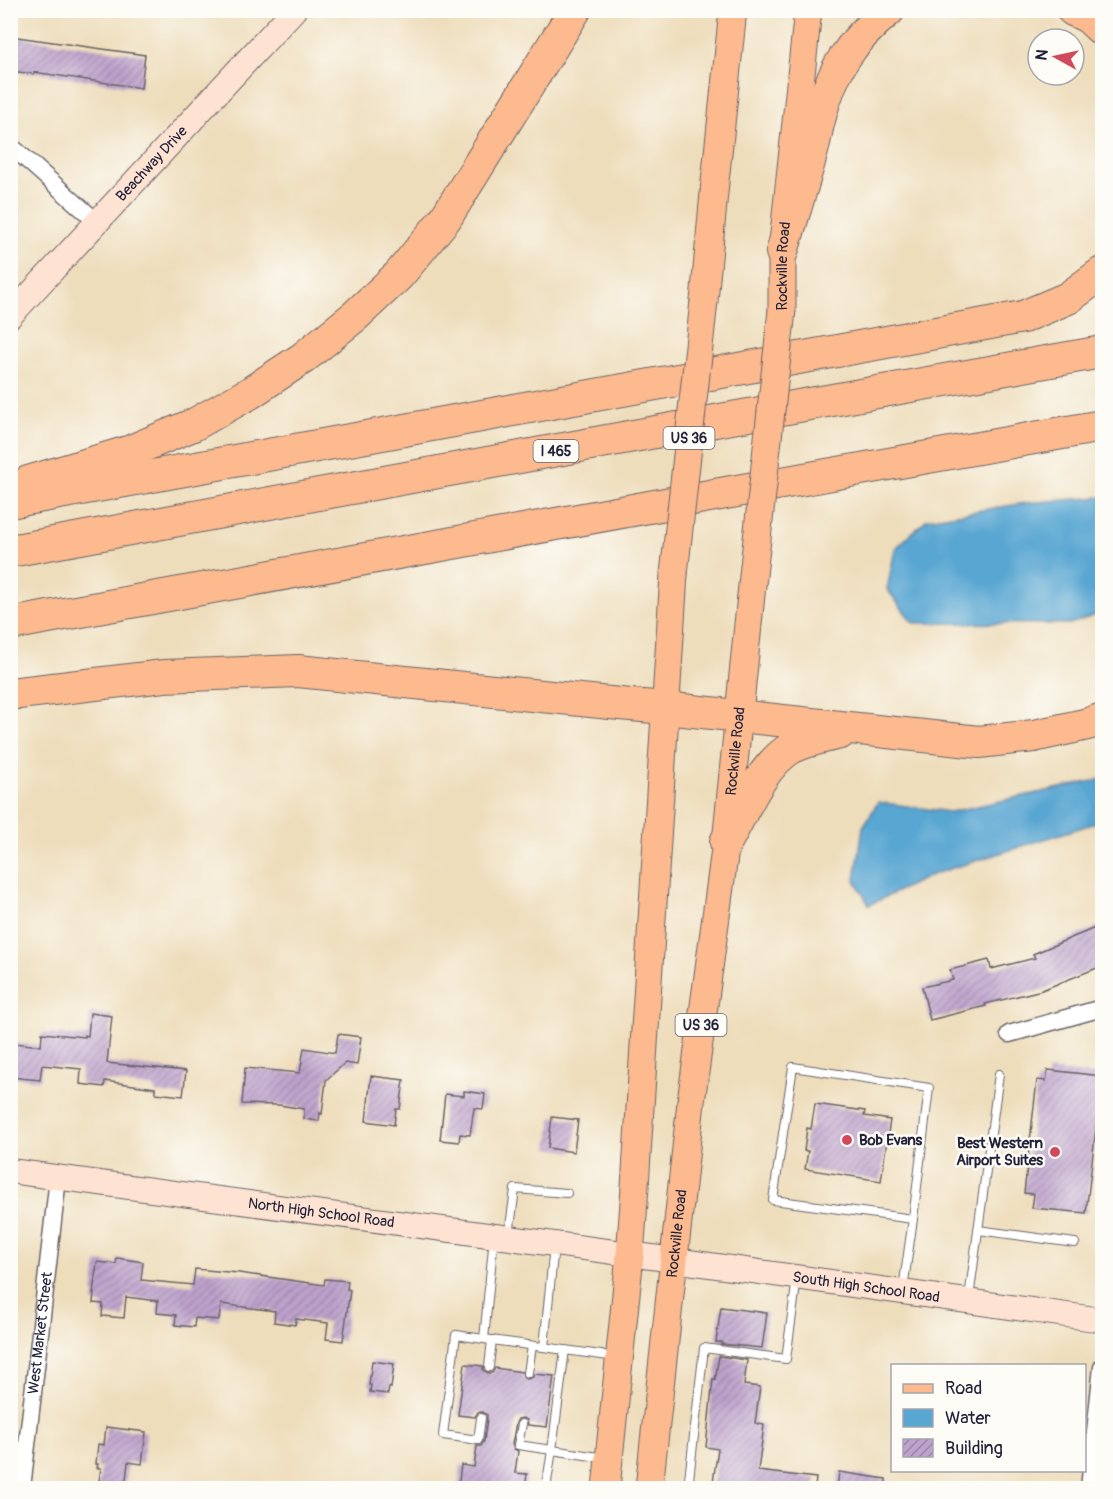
<svg xmlns="http://www.w3.org/2000/svg" width="1113" height="1499" viewBox="0 0 1113 1499" font-family="Pangolin,sans-serif">
	<style>
		.water { fill: #58a6d2; stroke: #3d6486; stroke-width: 1.5 }
		.building { fill: url(#building-hatch) }
		.lines { fill: none; stroke-linecap: round; stroke-linejoin: round }
		.lane-casing { stroke: #696368; stroke-width: 10 }
		.street-casing { stroke: #696368; stroke-width: 19 }
		.secondary-casing { stroke: #696368; stroke-width: 26 }
		.primary-casing { stroke: #696368; stroke-width: 29 }
		.highway-casing { stroke: #696368; stroke-width: 34 }
		.lane { stroke: #fff; stroke-width: 8 }
		.street { stroke: #fff; stroke-width: 16 }
		.secondary { stroke: #fee3d2; stroke-width: 24 }
		.primary { stroke: #fcba8e; stroke-width: 27 }
		.highway { stroke: #fcba8e; stroke-width: 32 }
		.primary-bridge-casing { stroke: #696368; stroke-width: 29; stroke-linecap: butt }
		.primary-bridge { stroke: #fcba8e; stroke-width: 27 }
		.poi-dot { fill: #d1495b; stroke: #fdfcf7; stroke-width: 2 }
		.labels { text-anchor: middle; stroke-width: 5; stroke-linejoin: round; paint-order: stroke }
		.shield { fill: #fdfcf7; stroke: #646373; stroke-width: 1.5 }
		.shield-label { font-size: 14px; font-weight: bold; fill: #22223b }
		.street-label { font-size: 15px; fill: #22223b; stroke: #fdfcf7 }
		.poi-label { font-size: 15px; font-weight: bold; fill: #22223b; stroke: #fdfcf7; text-anchor: start }
	</style>
	<defs>
		<pattern id="building-hatch" width="6" height="6" patternUnits="userSpaceOnUse" patternTransform="scale(1.5)"><rect width="6" height="6" fill="#bea2cc"/><path d="M-1 1l2-2M0 6l6-6M5 7l2-2" fill="none" stroke="#9a84a7"/></pattern>
	</defs>
	<rect width="100%" height="100%" fill="#fdfcf7"/>
	<filter id="ink" filterUnits="userSpaceOnUse"><feTurbulence type="fractalNoise" baseFrequency=".0167" numOctaves="2"/><feDisplacementMap in="SourceGraphic" scale="12" xChannelSelector="R" yChannelSelector="G"/><feConvolveMatrix kernelMatrix="1 2 1 2 8 2 1 2 1" color-interpolation-filters="sRGB"/></filter>
	<filter id="wash" filterUnits="userSpaceOnUse"><feTurbulence type="fractalNoise" baseFrequency=".008" numOctaves="4" result="noise"/><feDisplacementMap in="SourceGraphic" scale="24" xChannelSelector="R" yChannelSelector="G"/><feGaussianBlur stdDeviation="1.35" result="paint"/><feColorMatrix in="noise" values="0 0 0 0 0 0 0 0 0 0 0 0 0 0 0 0 0 1.4 0 .05"/><feComposite in="paint" operator="in"/></filter>
	<g filter="url(#wash)">
		<rect width="100%" height="100%" fill="#edb"/>
		<!-- water -->
		<g class="water">
			<path d="M1102,497V613L1070,624L913,623L887,589L895,549L927,519L1025,503Z"/>
			<path d="M1102,779V821L934,874L869,905L855,880L863,827L878,802L950,812Z"/>
		</g>
		<g id="blocks">
			<!-- building -->
			<g class="building">
				<path d="M10,36L145,55L141,88L34,72V74L10,71Z"/>
				<path d="M1102,925V966L1042,990L985,1004L986,1006L930,1020L922,987L953,980L950,970L989,960L991,969L1035,958L1033,954Z"/>
				<path d="M90,1013L112,1016L107,1063L186,1071L183,1096L155,1093V1088L105,1081L104,1087L80,1084L81,1069L42,1065L40,1080L10,1077L14,1043L41,1046L42,1033L85,1037V1035L88,1036Z"/>
				<path d="M338,1034L361,1037L357,1065L345,1063L326,1080L322,1114L320,1113L319,1121L304,1119V1109L279,1105L242,1104L245,1068L300,1073L304,1048L335,1053Z"/>
				<path d="M1048,1070L1102,1076L1086,1213L1032,1208L1034,1194L1024,1193L1037,1080L1046,1081Z"/>
				<path d="M371,1076L404,1080L400,1109H396L394,1125L366,1121Z"/>
				<path d="M464,1091L485,1094L483,1109L474,1108L470,1135L460,1134L459,1142L440,1140L445,1094L464,1096Z"/>
				<path d="M815,1104L865,1111L864,1116L890,1120L881,1181L805,1169L808,1151H804L807,1128L811,1129Z"/>
				<path d="M552,1117L578,1120L574,1152L548,1148Z"/>
				<path d="M117,1258L143,1262L141,1280L193,1285L195,1269L239,1273L324,1285L325,1279L348,1281L347,1289L350,1290L343,1341L326,1339L328,1323L296,1319L295,1325L274,1322L275,1311L221,1304L219,1320L195,1318L194,1327L175,1325L176,1315L157,1313L158,1301L126,1297L124,1318L102,1316L103,1304L93,1303L94,1293H93L97,1262L116,1264Z"/>
				<path d="M721,1307L767,1313L762,1348L721,1344L722,1342H716Z"/>
				<path d="M719,1356L747,1360L744,1385L760,1387L755,1423L764,1425L758,1471L816,1478L815,1488H712L718,1449L706,1447L713,1379L715,1380Z"/>
				<path d="M372,1361L394,1364L391,1388L389,1387L388,1394L370,1392L371,1385H369Z"/>
				<path d="M465,1364L483,1366V1370L488,1373H492L495,1368L522,1372L524,1378L528,1379L533,1377L534,1374L554,1376L547,1427L528,1425L527,1420L523,1418L518,1419L516,1423L512,1444L514,1449L518,1451L515,1473L527,1474L525,1488H458L461,1465L474,1467L477,1446H481L484,1441L487,1419V1415L482,1412H478L475,1417L458,1415Z"/>
				<path d="M106,1427L146,1432L142,1464L128,1462L125,1488H98L101,1468H97L98,1464H96L98,1444L104,1445Z"/>
				<path d="M839,1472L886,1479V1488H837Z"/>
			</g>
		</g>
	</g>
	<g filter="url(#ink)">
		<use href="#blocks" fill-opacity="0" stroke="#696368" stroke-width="1.5"/>
		<g class="lines">
			<!-- lane casing -->
			<g class="lane-casing">
				<g id="lane">
					<path d="M978,1230L1075,1243"/>
					<path d="M509,1235L515,1189L567,1193"/>
					<path d="M494,1237L484,1339L616,1357"/>
					<path d="M903,1289L913,1219L773,1200L793,1067L929,1088L913,1219"/>
					<path d="M969,1298L999,1074"/>
					<path d="M544,1347L554,1245"/>
					<path d="M489,1367L492,1340"/>
					<path d="M528,1373L532,1346"/>
					<path d="M481,1418L478,1440L443,1435L456,1335L484,1339"/>
					<path d="M522,1424L518,1445L552,1450L565,1350"/>
					<path d="M546,1488L552,1450L605,1458"/>
					<path d="M688,1488L704,1348L786,1359L797,1278"/>
				</g>
			</g>
			<!-- street casing -->
			<g class="street-casing">
				<g id="street">
					<path d="M10,145L97,222"/>
					<path d="M1009,1034L1102,1008"/>
					<path id="s1" d="M22,1488L58,1178"/>
					<path d="M1089,1488L1102,1367"/>
				</g>
			</g>
			<!-- secondary casing -->
			<g class="secondary-casing">
				<g id="secondary">
					<path id="s2" d="M10,316L294,10"/>
					<path id="s3" d="M10,1171L674,1260L1102,1320"/>
				</g>
			</g>
			<!-- primary casing -->
			<g class="primary-casing">
				<g id="primary">
					<path d="M704,301L715,182L733,10"/>
					<path id="s4" d="M782,310V252L808,10"/>
					<path d="M606,1488L630,1255L634,1202L674,574"/>
					<path id="s5" d="M649,1488L691,1102L726,842L752,585"/>
				</g>
			</g>
			<!-- highway casing -->
			<g class="highway-casing">
				<g id="highway">
					<path d="M1073,10L1088,17L1102,30"/>
					<path d="M782,252C792,218 803,185 812,151C815,141 816,130 819,120C831,71 850,42 889,10"/>
					<path d="M28,482L131,451L195,424L250,393L303,358L355,316L399,275L445,219L575,10"/>
					<path d="M10,502L1023,317L1068,298L1102,273"/>
					<path d="M10,551L726,419L1102,352"/>
					<path d="M10,624L720,494L1102,426"/>
					<path d="M10,694L164,676L298,671L620,704L665,708L979,742L1034,736L1088,724L1102,719"/>
					<path d="M726,842C743,812 761,766 791,748C806,740 824,737 840,733"/>
				</g>
			</g>
			<!-- lane -->
			<use href="#lane" class="lane"/>
			<!-- street -->
			<use href="#street" class="street"/>
			<!-- secondary -->
			<use href="#secondary" class="secondary"/>
			<!-- primary -->
			<use href="#primary" class="primary"/>
			<!-- highway -->
			<use href="#highway" class="highway"/>
			<!-- primary-bridge casing -->
			<g class="primary-bridge-casing">
				<g id="primary-bridge">
					<path d="M674,574L704,301"/>
					<path d="M752,585L782,310"/>
				</g>
			</g>
			<!-- primary-bridge -->
			<use href="#primary-bridge" class="primary-bridge"/>
		</g>
	</g>
	<!-- markers -->
	<g class="poi-dot">
		<circle cx="847" cy="1140" r="6"/>
		<circle cx="1055" cy="1152" r="6"/>
	</g>
	<g class="labels">
		<!-- shield labels -->
		<g class="shield">
			<rect x="663.5" y="427" width="51" height="22" rx="4.5"/>
			<rect x="533.5" y="440" width="45" height="22" rx="4.5"/>
			<rect x="675.5" y="1014" width="51" height="22" rx="4.5"/>
		</g>
		<g class="shield-label">
			<text x="689" y="443">US 36</text>
			<text x="556" y="456">I 465</text>
			<text x="701" y="1030">US 36</text>
		</g>
		<!-- street labels -->
		<g class="street-label">
			<text dy="5" stroke="none"><textPath href="#s2" startOffset="208">Beachway Drive</textPath></text>
			<text dy="5" stroke="none"><textPath href="#s4" startOffset="44">Rockville Road</textPath></text>
			<text dy="5" stroke="none"><textPath href="#s5" startOffset="742">Rockville Road</textPath></text>
			<text dy="5" stroke="none"><textPath href="#s3" startOffset="314">North High School Road</textPath></text>
			<text dy="5" stroke="none"><textPath href="#s5" startOffset="256">Rockville Road</textPath></text>
			<text dy="5" stroke="none"><textPath href="#s3" startOffset="864">South High School Road</textPath></text>
			<text dy="5" stroke="none"><textPath href="#s1" startOffset="156">West Market Street</textPath></text>
		</g>
		<!-- poi labels -->
		<g class="poi-label">
			<text x="859" y="1145">Bob Evans</text>
			<text x="1043" y="1148" text-anchor="end">Best Western<tspan x="1043" dy="17">Airport Suites</tspan></text>
		</g>
	</g>
	<!-- margin -->
	<rect width="1113" height="1499" fill="none" stroke="#fdfcf7" stroke-width="36"/>
	<!-- legend -->
	<rect x="891" y="1364" width="195" height="108" fill="#fdfcf7" stroke="#a5a5ac" stroke-width="1.5"/>
	<rect x="903" y="1384" width="30" height="9" fill="#fcba8e" stroke="#a5a5ac" stroke-width="1.5"/>
	<text x="945" y="1394" font-size="18" fill="#22223b">Road</text>
	<rect x="903" y="1409" width="30" height="18" fill="#58a6d2" stroke="#a5a5ac" stroke-width="1.5"/>
	<text x="945" y="1424" font-size="18" fill="#22223b">Water</text>
	<rect x="903" y="1439" width="30" height="18" fill="url(#building-hatch)" stroke="#a5a5ac" stroke-width="1.5"/>
	<text x="945" y="1454" font-size="18" fill="#22223b">Building</text>
	<!-- north arrow -->
	<g transform="translate(1056 57) rotate(278)"><circle r="28" fill="#fdfcf7" stroke="#a5a5ac" stroke-width="1.5"/>
	<path d="M0-4.5L10 22L0 15L-10 22Z" fill="#d1495b"/>
	<text y="-9" font-size="16" font-weight="bold" text-anchor="middle" fill="#22223b">N</text>
	</g>
</svg>
